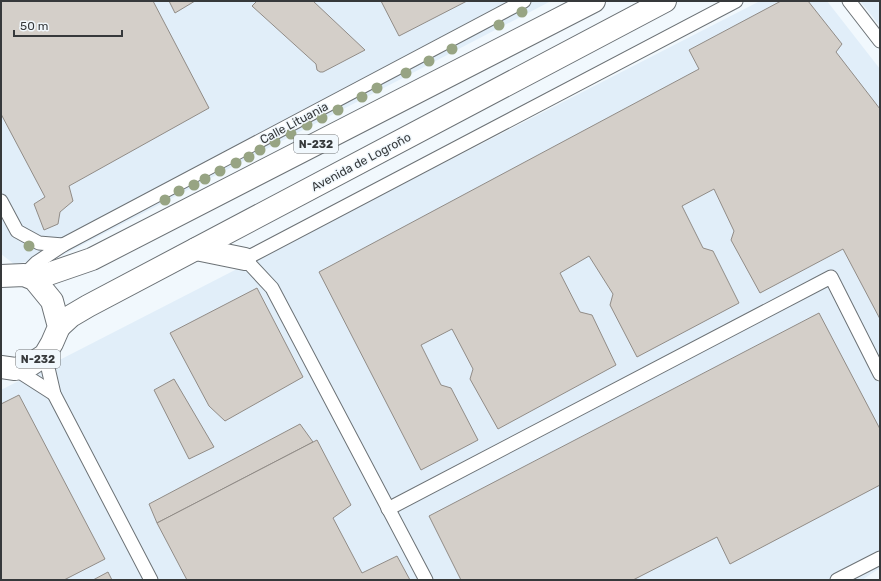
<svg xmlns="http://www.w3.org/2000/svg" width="881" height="581" viewBox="0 0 881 581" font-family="Rubik,sans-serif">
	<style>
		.built { fill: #e1eef9 }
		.building { fill: #d4cfc9; stroke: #918c87 }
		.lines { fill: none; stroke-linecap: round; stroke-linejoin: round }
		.street-casing { stroke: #6c7276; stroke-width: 15 }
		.highway-casing { stroke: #6c7276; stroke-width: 24 }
		.street { stroke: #fff; stroke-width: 13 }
		.highway { stroke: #fff; stroke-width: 22 }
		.tree { fill: #97a483 }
		.labels { text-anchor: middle; stroke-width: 3; stroke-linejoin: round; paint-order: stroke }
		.shield { fill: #f1f8fd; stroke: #6e7275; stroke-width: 1 }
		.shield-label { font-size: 11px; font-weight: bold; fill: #36393b }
		.street-label { font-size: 12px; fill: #36393b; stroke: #f1f8fd }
	</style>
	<rect width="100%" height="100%" fill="#f1f8fd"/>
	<!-- built -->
	<g class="built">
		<path d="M1,1H551L63,255L14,264L1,254Z"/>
		<path d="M760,1H827L880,69V568L862,580H1V390Z"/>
		<path d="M860,1H880V26Z"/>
	</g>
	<!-- building -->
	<g class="building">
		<path d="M1,1H153L209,108L69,186L73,201L60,212L58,224L44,230L34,204L45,197L1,114Z"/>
		<path d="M169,1H195L175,13Z"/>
		<path d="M257,1H313L365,50L323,72H320L317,70L316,64L252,6Z"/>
		<path d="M381,1H467L399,36Z"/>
		<path d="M781,1H808L842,44L836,52L880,109V319L843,249L760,293L731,240L734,231L714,189L682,206L703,248L713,251L739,303L637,357L610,305L613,294L589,256L560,273L580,312L592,315L616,365L498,429L470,379L473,369L452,329L421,345L441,385L451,388L478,440L421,470L319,272L699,69L689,50Z"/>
		<path d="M257,288L303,377L225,421L209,406L170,333Z"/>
		<path d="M819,313L880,429V485L730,564L717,537L633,580H461L429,516Z"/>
		<path d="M174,379L214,447L189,459L154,390Z"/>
		<path d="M19,395L105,559L64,580H1V404Z"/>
		<path d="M300,424L313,442L157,523L149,504Z"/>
		<path d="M317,440L351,505L333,518L362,573L397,556L410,580H187L157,523Z"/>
		<path d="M108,572L112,580H93Z"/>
	</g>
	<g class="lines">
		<!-- street casing -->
		<g class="street-casing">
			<g id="street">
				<path d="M849,1L880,41"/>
				<path d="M1,201L17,231L39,243L63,245"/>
				<path d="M24,275L36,263L63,245L524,1"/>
				<path d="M45,355L54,394L151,580"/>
				<path d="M15,369L54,394"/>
				<path d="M388,509L831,277L880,374"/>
				<path d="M426,580L272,288L245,259L736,1"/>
				<path d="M837,580L880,558"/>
			</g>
		</g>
		<!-- highway casing -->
		<g class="highway-casing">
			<g id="highway">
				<path d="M196,249L245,259"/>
				<path d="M1,276L24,275L34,279L52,301L59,327L52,343L45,355L30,365L15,369L1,367"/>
				<path d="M34,279L92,259L594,1"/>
				<path d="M59,327L71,316L88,306L665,1"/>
			</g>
		</g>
		<!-- street -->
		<use href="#street" class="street"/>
		<!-- highway -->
		<use href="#highway" class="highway"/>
	</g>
	<!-- trees -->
	<g class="tree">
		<circle cx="522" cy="12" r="5.5"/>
		<circle cx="499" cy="25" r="5.5"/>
		<circle cx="452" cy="49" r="5.5"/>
		<circle cx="429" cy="61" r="5.5"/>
		<circle cx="406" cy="73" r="5.5"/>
		<circle cx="377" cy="88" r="5.5"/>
		<circle cx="362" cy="97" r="5.5"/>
		<circle cx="338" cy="110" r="5.5"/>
		<circle cx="322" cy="118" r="5.5"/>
		<circle cx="307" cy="125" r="5.5"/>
		<circle cx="291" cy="134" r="5.5"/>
		<circle cx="275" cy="142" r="5.5"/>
		<circle cx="260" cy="150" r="5.5"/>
		<circle cx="249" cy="157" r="5.5"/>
		<circle cx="236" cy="163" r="5.5"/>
		<circle cx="220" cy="171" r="5.5"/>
		<circle cx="205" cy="179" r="5.5"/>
		<circle cx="194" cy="185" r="5.5"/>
		<circle cx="179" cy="191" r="5.5"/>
		<circle cx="165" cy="200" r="5.5"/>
		<circle cx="29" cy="246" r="5.5"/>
	</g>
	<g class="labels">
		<!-- shield labels -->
		<g class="shield">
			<rect x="294" y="135" width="44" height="18" rx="3"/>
			<rect x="16" y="350" width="44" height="18" rx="3"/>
		</g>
		<g class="shield-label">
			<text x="316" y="148">N-232</text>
			<text x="38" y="363">N-232</text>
		</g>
		<!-- street labels -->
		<g class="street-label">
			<text transform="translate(294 123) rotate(-28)" y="4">Calle Lituania</text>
			<text transform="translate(361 162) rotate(-28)" y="4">Avenida de Logroño</text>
		</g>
	</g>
	<!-- border -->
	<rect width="881" height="581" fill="none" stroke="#36393b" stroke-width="4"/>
	<!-- scale -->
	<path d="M14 30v6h108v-6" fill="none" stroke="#36393b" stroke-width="2"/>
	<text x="20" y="30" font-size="12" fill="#36393b" stroke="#f1f8fd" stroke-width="3" paint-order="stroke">50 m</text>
</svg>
